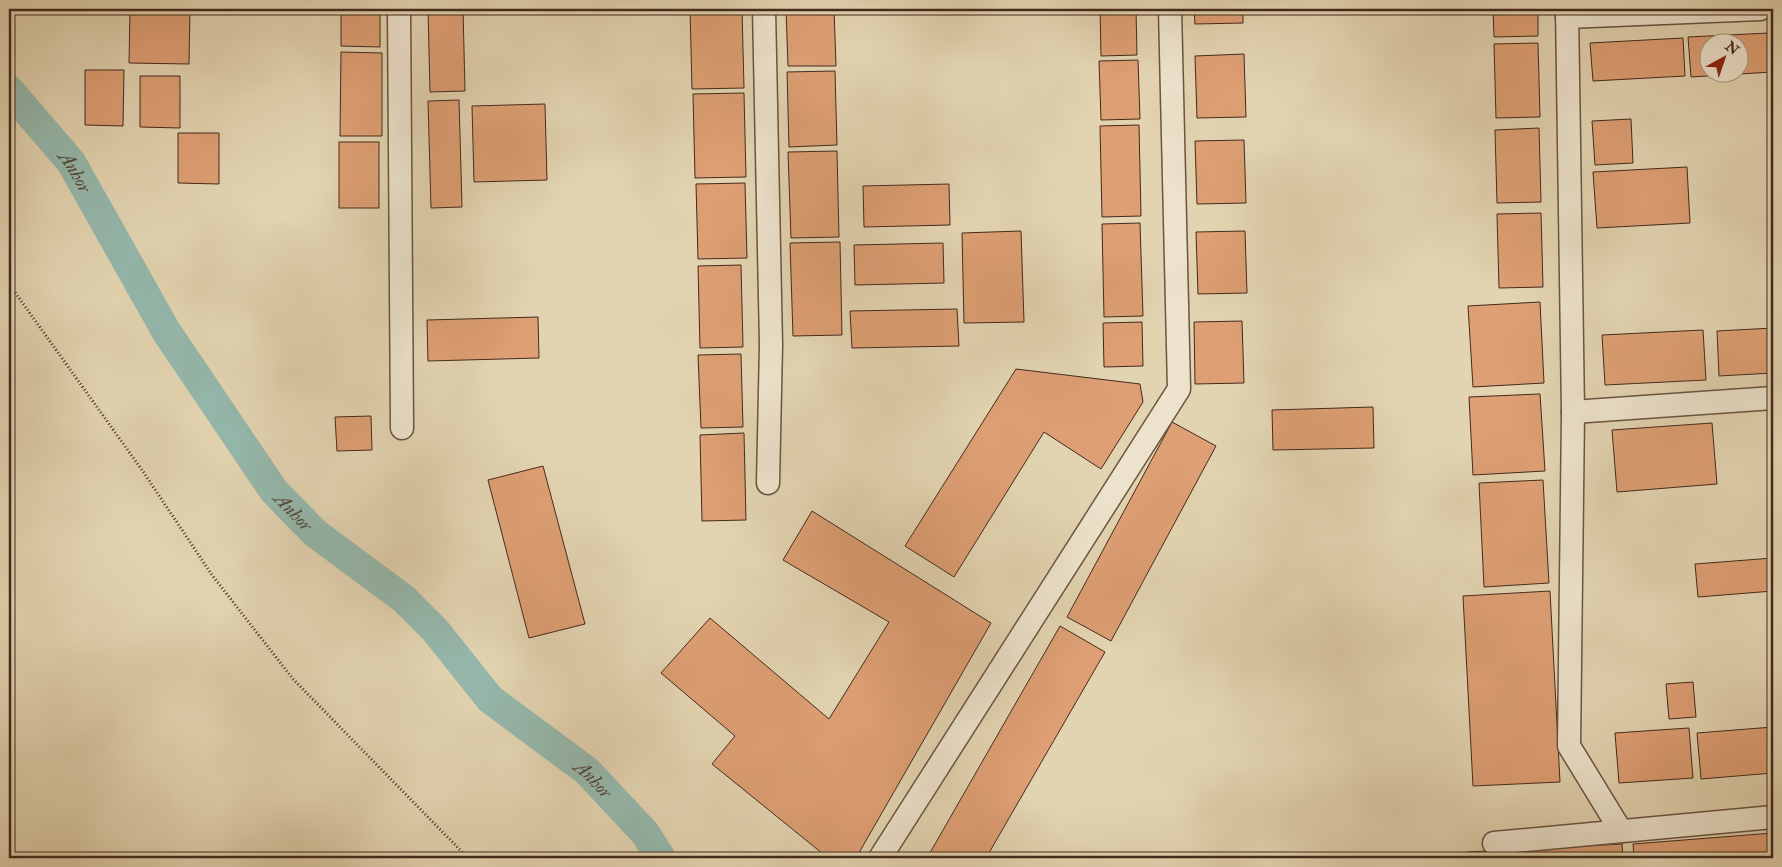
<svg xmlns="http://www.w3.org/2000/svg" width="1782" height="867" viewBox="0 0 1782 867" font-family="'IM FELL Double Pica',serif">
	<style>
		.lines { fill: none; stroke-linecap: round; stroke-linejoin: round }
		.canal { stroke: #95b8ac; stroke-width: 30 }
		.building { fill: #de9f74; stroke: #422a1d; fill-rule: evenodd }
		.minor-casing { stroke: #6a5442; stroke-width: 25 }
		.path { stroke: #422a1d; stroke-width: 3; stroke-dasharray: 1 2.5; stroke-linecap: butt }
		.minor { stroke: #ede3cc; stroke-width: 22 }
		.labels { text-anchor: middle; stroke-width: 4; stroke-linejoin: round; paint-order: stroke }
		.water-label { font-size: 19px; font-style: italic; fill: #53463a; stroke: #ede3cc }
	</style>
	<rect width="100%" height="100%" fill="#e3d4b1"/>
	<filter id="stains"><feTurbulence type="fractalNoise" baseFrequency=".004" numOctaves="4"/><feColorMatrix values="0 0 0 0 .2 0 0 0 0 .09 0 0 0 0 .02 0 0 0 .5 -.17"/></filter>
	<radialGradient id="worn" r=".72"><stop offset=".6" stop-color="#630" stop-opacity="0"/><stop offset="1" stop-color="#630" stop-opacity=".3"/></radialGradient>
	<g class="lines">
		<!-- canal -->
		<path class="canal" id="s1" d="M9,90L71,162L166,331L274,491L315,533L404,599L435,630L490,699L587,771L645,833L661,858"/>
	</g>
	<!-- building -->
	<g class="building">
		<path d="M130,9H190L189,64L129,63Z"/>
		<path d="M341,9H380V47L341,46Z"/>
		<path d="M428,9H463L465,91L430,92Z"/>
		<path d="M690,9H742L744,88L692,89Z"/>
		<path d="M786,9H834L836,66H788Z"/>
		<path d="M1100,9H1136L1137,55L1101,56Z"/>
		<path d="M1194,9H1243V23L1195,24Z"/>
		<path d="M1493,9H1538V36L1494,37Z"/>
		<path d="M1769,33L1772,72L1691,77L1688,37ZM1710,42H1740V72H1710Z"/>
		<path d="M1683,38L1685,76L1593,81L1590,43Z"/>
		<path d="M1538,43L1540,117L1496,118L1494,44Z"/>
		<path d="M341,52L382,53V136H340Z"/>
		<path d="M1244,54L1246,117L1197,118L1195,56Z"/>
		<path d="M1138,60L1140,119L1101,120L1099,61Z"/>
		<path d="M85,70H124L123,126L85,125Z"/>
		<path d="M835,71L837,145L789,147L787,72Z"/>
		<path d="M140,76H180V128L140,127Z"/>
		<path d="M744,93L746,177L695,178L693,94Z"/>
		<path d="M459,100L462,207L431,208L428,101Z"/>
		<path d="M545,104L547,180L474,182L472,106Z"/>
		<path d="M1631,119L1633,163L1595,165L1592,121Z"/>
		<path d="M1139,125L1141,216L1102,217L1100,126Z"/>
		<path d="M1539,128L1541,202L1497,203L1495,130Z"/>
		<path d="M178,133H219V184L178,183Z"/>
		<path d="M1244,140L1246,203L1197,204L1195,141Z"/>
		<rect x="339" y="142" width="40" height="66"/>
		<path d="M837,151L839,237L791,238L788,152Z"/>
		<path d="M1687,167L1690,223L1597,228L1593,172Z"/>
		<path d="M745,183L747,258L698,259L696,184Z"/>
		<path d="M949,184L950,225L864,227L863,186Z"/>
		<path d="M1541,213L1543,287L1499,288L1497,214Z"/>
		<path d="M1140,223L1143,316L1104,317L1102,224Z"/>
		<path d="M1021,231L1024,322L964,323L962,233Z"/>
		<path d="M1245,231L1247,293L1198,294L1196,232Z"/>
		<path d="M840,242L842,335L793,336L790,243Z"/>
		<path d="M943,243L944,283L855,285L854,245Z"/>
		<path d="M741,265L743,347L700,348L698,266Z"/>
		<path d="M1540,302L1544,383L1473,387L1468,306Z"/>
		<path d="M957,309L959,346L852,348L850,311Z"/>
		<path d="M538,317L539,358L428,361L427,320Z"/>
		<path d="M1242,321L1244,383L1195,384L1194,322Z"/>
		<path d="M1142,322L1143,366L1104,367L1103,323Z"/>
		<path d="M1773,328V373L1719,376L1717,331Z"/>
		<path d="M1703,330L1706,380L1605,385L1602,335Z"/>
		<path d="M741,354L743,427L701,428L698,355Z"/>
		<path d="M1016,369L1140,384L1143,402L1101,469L1044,432L954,577L905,546Z"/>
		<path d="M1540,394L1545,471L1473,475L1469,397Z"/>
		<path d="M1373,407L1374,448L1273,450L1272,410Z"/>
		<path d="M371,416L372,450L337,451L335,417Z"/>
		<path d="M1172,422L1216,446L1111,641L1067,617Z"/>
		<path d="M1712,423L1717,484L1617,492L1612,430Z"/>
		<path d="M744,433L746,520L702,521L700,435Z"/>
		<path d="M543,466L585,624L529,638L488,480Z"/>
		<path d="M1543,480L1549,583L1484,587L1479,483Z"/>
		<path d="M812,511L991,623L856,858H828L712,764L735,736L661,673L710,618L829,719L889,622L783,560Z"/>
		<path d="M1773,558V591L1698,597L1695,564Z"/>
		<path d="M1550,591L1560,782L1473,786L1463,596Z"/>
		<path d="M1060,626L1105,652L986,858H927Z"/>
		<path d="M1693,682L1696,717L1669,719L1666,684Z"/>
		<path d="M1773,727V773L1701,779L1697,733Z"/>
		<path d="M1689,728L1693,778L1619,783L1615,733Z"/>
		<path d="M1773,833V858H1634L1633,844Z"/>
		<path d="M1622,844L1623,858H1467V852Z"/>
	</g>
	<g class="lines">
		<!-- minor casing -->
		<g class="minor-casing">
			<g id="minor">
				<path d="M399,9L402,428"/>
				<path d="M764,9L771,345L768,483"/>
				<path d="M1567,9L1573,412L1569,746L1621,831"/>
				<path d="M1567,17L1760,9"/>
				<path d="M1573,412L1773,398"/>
				<path d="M1494,843L1773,817"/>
				<path d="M880,858L1179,389L1170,9"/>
			</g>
		</g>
		<!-- path -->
		<path class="path" d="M9,284L142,470L212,575L293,679L468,858"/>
		<!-- minor -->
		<use href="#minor" class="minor"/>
	</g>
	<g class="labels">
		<!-- water labels -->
		<g class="water-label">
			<text dy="7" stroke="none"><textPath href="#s1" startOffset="105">Anhor</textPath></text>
			<text dy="7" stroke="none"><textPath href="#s1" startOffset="510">Anhor</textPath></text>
			<text dy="7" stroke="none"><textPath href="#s1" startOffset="914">Anhor</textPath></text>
		</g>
	</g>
	<!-- margin -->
	<rect width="1782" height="867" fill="none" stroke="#e3d4b1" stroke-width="30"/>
	<rect x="10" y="10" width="1762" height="847" fill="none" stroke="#422a1d" stroke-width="2.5"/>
	<rect x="15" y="15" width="1752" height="837" fill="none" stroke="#422a1d"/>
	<!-- north arrow -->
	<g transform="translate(1724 58) rotate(40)"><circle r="24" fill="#ede3cc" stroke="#a99986"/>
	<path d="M0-4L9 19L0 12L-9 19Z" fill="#8f2418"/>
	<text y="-8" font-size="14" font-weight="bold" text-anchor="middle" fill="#422a1d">N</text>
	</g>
	<rect width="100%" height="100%" filter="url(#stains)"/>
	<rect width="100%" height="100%" fill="url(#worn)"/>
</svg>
